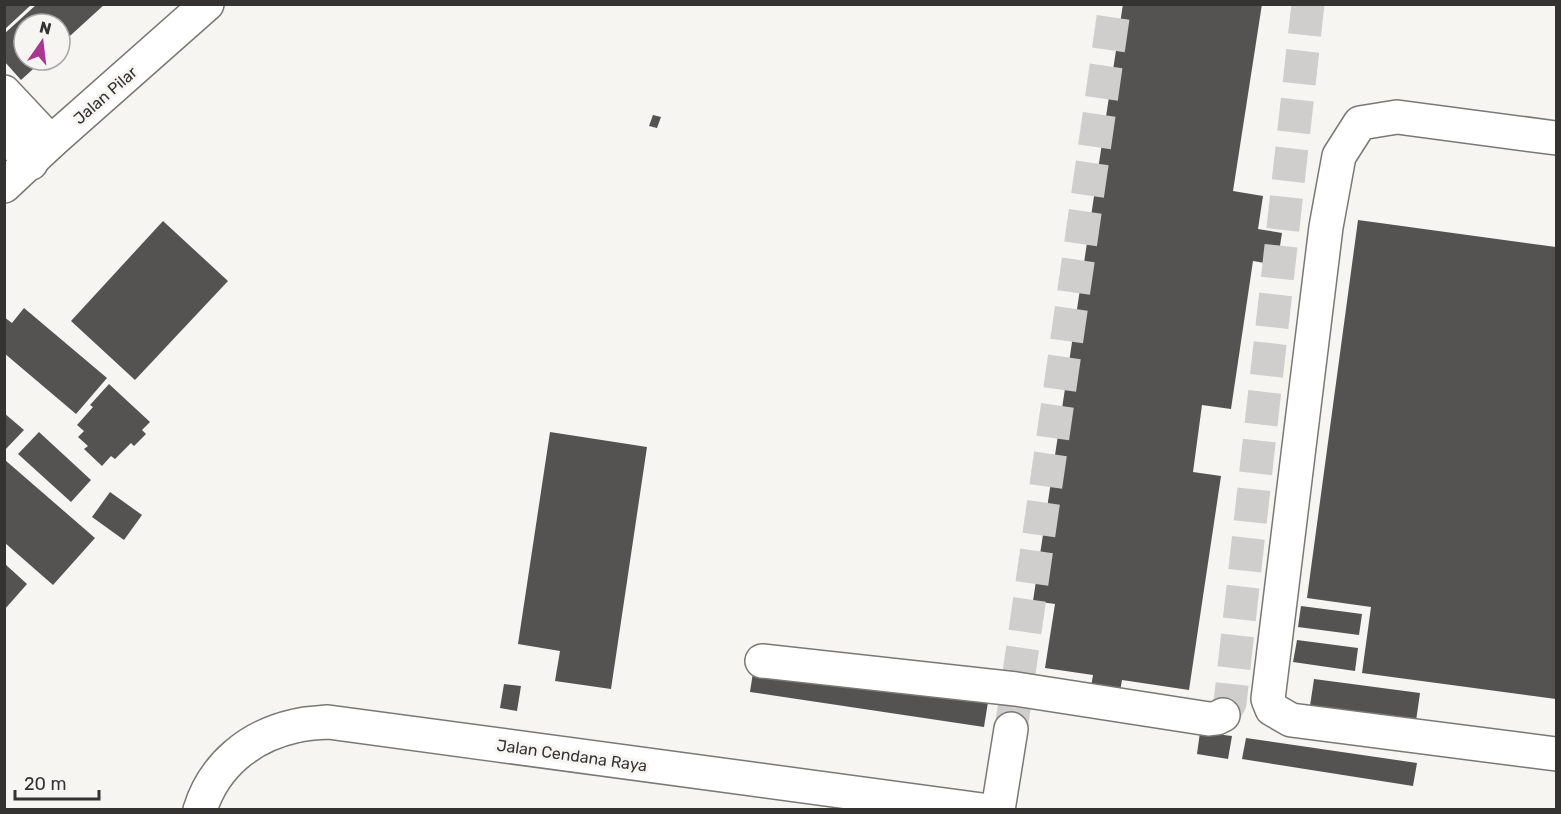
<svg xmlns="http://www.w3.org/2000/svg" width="1561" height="814" viewBox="0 0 1561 814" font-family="Rubik,sans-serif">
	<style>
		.building { fill: #555351 }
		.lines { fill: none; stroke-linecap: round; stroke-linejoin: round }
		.minor-tunnel { stroke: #cfcecc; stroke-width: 33; stroke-dasharray: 33 16; stroke-linecap: butt }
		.minor-casing { stroke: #787875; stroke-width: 36 }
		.minor { stroke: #fff; stroke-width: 33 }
		.labels { text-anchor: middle; stroke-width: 6; stroke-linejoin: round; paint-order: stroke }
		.street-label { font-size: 16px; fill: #343332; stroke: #f6f5f2 }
	</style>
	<rect width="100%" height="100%" fill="#f6f5f2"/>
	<!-- building -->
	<g class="building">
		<path d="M4,4H32L4,30Z"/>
		<path d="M37,4H105L60,45V24H24V60H43L21,80L4,61V34Z"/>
		<path d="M1123,4H1262L1233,191L1263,196L1258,229L1282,233L1277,265L1253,261L1231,409L1202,405L1193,472L1221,476L1189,690L1122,680L1118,703L1089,699L1093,675L1045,668L1055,604L1033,601Z"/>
		<path d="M653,115L661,117L657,128L649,126Z"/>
		<path d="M1358,220L1556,247V699L1362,673L1371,607L1307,598Z"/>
		<path d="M163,221L228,281L135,380L71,321Z"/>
		<path d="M24,308L107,378L76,414L4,353V317L12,323Z"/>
		<path d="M109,384L150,422L142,430L146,434L134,446L131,443L115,459L111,456L102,466L84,449L88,446L78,437L84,431L77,425L93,407L90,405Z"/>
		<path d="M4,413L24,430L4,451Z"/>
		<path d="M39,432L91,480L71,502L18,454Z"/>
		<path d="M550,432L647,447L611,689L555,681L560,651L518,644Z"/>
		<path d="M5,460L95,538L53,585L5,543Z"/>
		<path d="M110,492L142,515L124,540L92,517Z"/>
		<path d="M5,564L27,584L5,609Z"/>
		<path d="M1301,606L1362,614L1359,635L1298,627Z"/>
		<path d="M1297,640L1358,648L1355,671L1293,662Z"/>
		<path d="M754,666L988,702L984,727L750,692Z"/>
		<path d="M1314,679L1420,693L1416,721L1310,706Z"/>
		<path d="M504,684L521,686L517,711L500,708Z"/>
		<path d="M1200,732L1232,736L1228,759L1197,754Z"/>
		<path d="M1246,738L1417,763L1413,786L1242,759Z"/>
	</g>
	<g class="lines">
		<!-- minor-tunnel -->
		<g class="minor-tunnel">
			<path d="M1223,715L1230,703L1308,4"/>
			<path d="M1011,729L1115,4"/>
		</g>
		<!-- minor casing -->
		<g class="minor-casing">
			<g id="minor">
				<path d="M4,92L51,142"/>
				<path d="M4,132L31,163"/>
				<path d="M1556,138L1397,117L1360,123L1339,156L1326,227L1268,699L1272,709L1291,720L1556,754"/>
				<path d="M4,186L51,142L207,4"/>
				<path d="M762,661L1016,689L1209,719L1217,718L1223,715"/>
				<path d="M200,810C214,765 250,736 295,726C306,723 317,723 328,722L982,810"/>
				<path d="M998,810L1011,729"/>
			</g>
		</g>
		<!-- minor -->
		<use href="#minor" class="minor"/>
	</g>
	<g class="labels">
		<!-- street labels -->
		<g class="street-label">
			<text transform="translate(105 95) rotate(-41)" y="6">Jalan Pilar</text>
			<text transform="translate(572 755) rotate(8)" y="6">Jalan Cendana Raya</text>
		</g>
	</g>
	<!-- border -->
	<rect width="1561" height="814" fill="none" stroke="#343332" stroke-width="12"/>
	<!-- north arrow -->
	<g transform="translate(42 42) rotate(14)"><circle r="28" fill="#f6f5f2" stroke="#a8a7a5" stroke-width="1.5"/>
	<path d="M0-4.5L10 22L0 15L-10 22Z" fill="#a93691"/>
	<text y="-9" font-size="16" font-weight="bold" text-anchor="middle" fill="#343332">N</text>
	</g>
	<!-- scale -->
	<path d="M15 790v9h84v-9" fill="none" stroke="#343332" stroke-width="3"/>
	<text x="24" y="790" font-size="18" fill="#343332" stroke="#f6f5f2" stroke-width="4.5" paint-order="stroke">20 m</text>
</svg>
